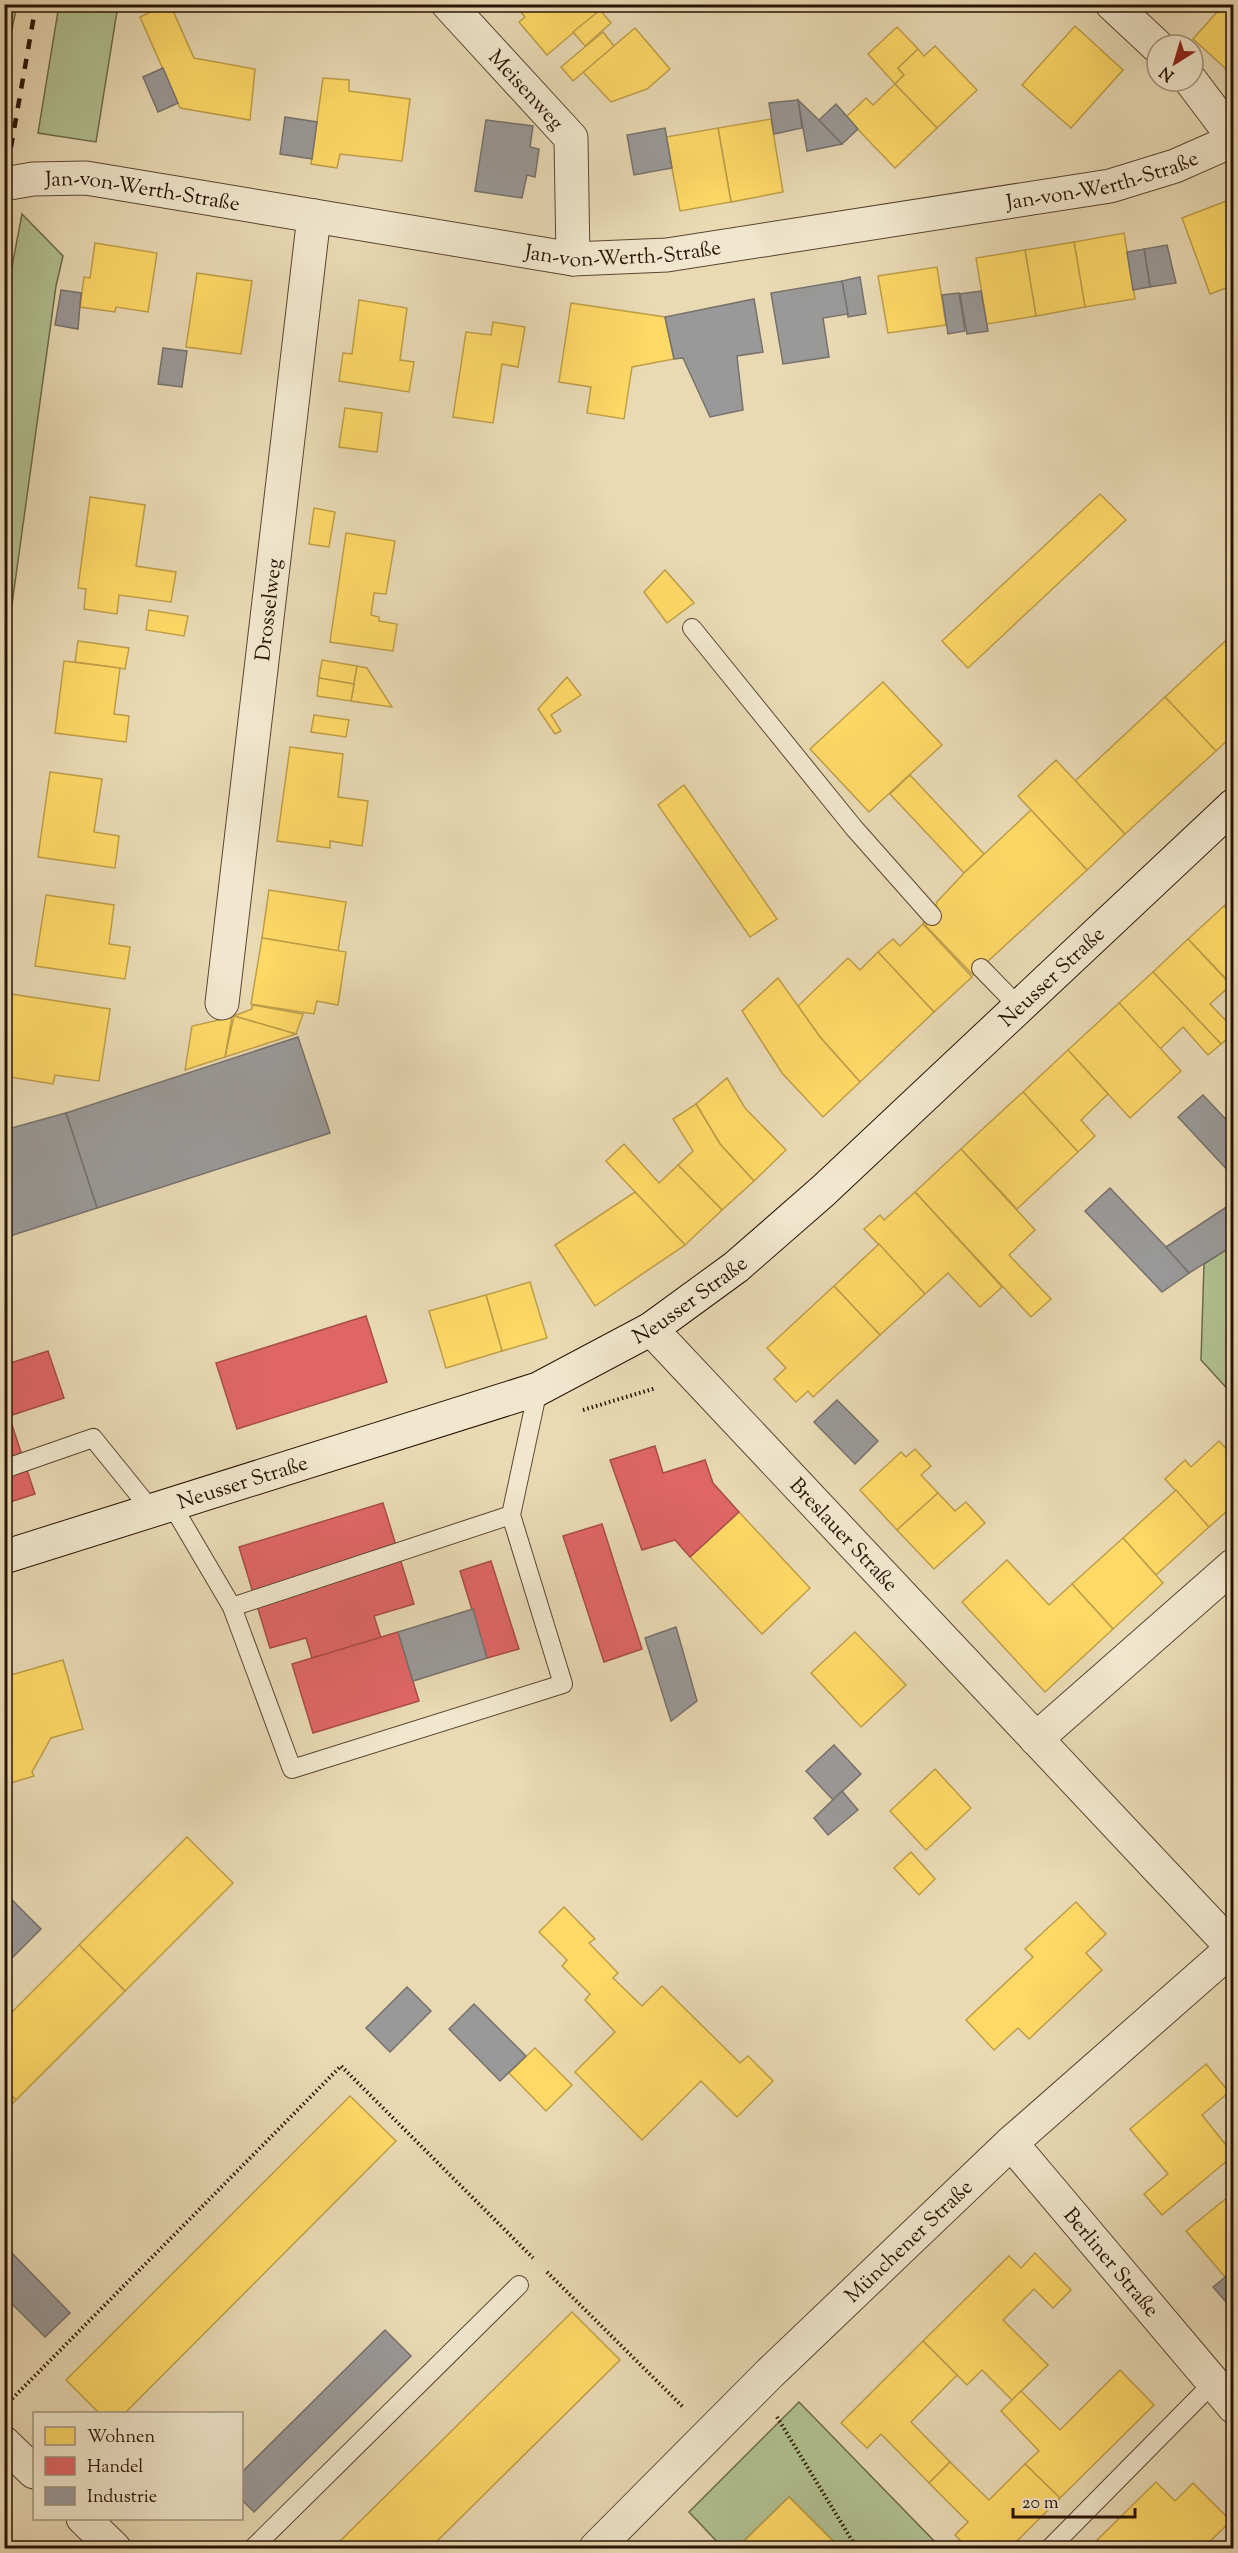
<svg xmlns="http://www.w3.org/2000/svg" width="1238" height="2553" viewBox="0 0 1238 2553" font-family="'Sorts Mill Goudy',serif">
	<style>
		.green { fill: #b1c191; stroke: #6d6a4a; stroke-width: 1.5 }
		.homes { fill: #ffd966; stroke: #bf9e49; stroke-width: 1.5 }
		.shops { fill: #e06666; stroke: #a94d49; stroke-width: 1.5 }
		.industry { fill: #999; stroke: #77716c; stroke-width: 1.5 }
		.lines { fill: none; stroke-linecap: round; stroke-linejoin: round }
		.service-casing { stroke: #594530; stroke-width: 20 }
		.minor-casing { stroke: #594530; stroke-width: 35 }
		.secondary-casing { stroke: #291304; stroke-width: 35 }
		.path { stroke: #291304; stroke-width: 4; stroke-dasharray: 1.5 3; stroke-linecap: butt }
		.service { stroke: #f1e7ce; stroke-width: 18 }
		.minor { stroke: #f1e7ce; stroke-width: 33 }
		.secondary { stroke: #f1e7ce; stroke-width: 33 }
		.rail { stroke: #291304; stroke-width: 4.5; stroke-dasharray: 10 10; stroke-linecap: butt }
		.labels { text-anchor: middle; stroke-width: 6; stroke-linejoin: round; paint-order: stroke }
		.street-label { font-size: 21px; fill: #291304; stroke: #f1e7ce }
	</style>
	<rect width="100%" height="100%" fill="#e9dab4"/>
	<filter id="stains"><feTurbulence type="fractalNoise" baseFrequency=".00333" numOctaves="4"/><feColorMatrix values="0 0 0 0 .2 0 0 0 0 .09 0 0 0 0 .02 0 0 0 .5 -.17"/></filter>
	<radialGradient id="worn" r=".72"><stop offset=".6" stop-color="#630" stop-opacity="0"/><stop offset="1" stop-color="#630" stop-opacity=".3"/></radialGradient>
	<!-- green -->
	<g class="green">
		<path d="M5,4L17,5L5,63L4,5Z"/>
		<path d="M59,5H118L96,142L38,133Z"/>
		<path d="M22,214L63,256L56,286L5,655L4,308Z"/>
		<path d="M1233,1245V1395L1201,1360L1204,1264Z"/>
		<path d="M799,2402L941,2548H840L789,2497L737,2548H723L689,2512Z"/>
	</g>
	<!-- homes -->
	<g class="homes">
		<path d="M167,4H170L194,58L255,69L250,120L180,108L140,17Z"/>
		<path d="M514,4H595L600,10L547,55L519,22L525,17Z"/>
		<path d="M1224,4L1234,6V76L1193,39Z"/>
		<path d="M600,10L611,23L585,46L573,32Z"/>
		<path d="M1075,26L1123,70L1071,128L1022,85Z"/>
		<path d="M897,27L918,49L898,68L904,75L895,84L868,54Z"/>
		<path d="M635,28L670,69L647,89L611,102L583,72Z"/>
		<path d="M603,32L614,46L573,81L561,67Z"/>
		<path d="M935,46L977,90L937,128L895,84L904,75L898,68L918,49L924,56Z"/>
		<path d="M323,78L349,80V91L410,99L402,161L340,154L337,168L311,164Z"/>
		<path d="M895,84L937,128L895,168L846,117L866,98L873,105Z"/>
		<path d="M771,119L783,192L731,202L718,128Z"/>
		<path d="M718,128L731,202L680,211L666,137Z"/>
		<path d="M1234,198V285L1210,294L1182,218Z"/>
		<path d="M1124,233L1135,299L1085,307L1074,242Z"/>
		<path d="M1074,242L1085,307L1036,316L1025,250Z"/>
		<path d="M95,243L157,253L148,312L116,307L115,312L80,307L84,277L90,278Z"/>
		<path d="M1025,250L1036,316L987,324L976,258Z"/>
		<path d="M937,267L946,325L888,333L878,276Z"/>
		<path d="M197,273L252,281L241,354L186,347Z"/>
		<path d="M359,300L407,308L400,360L414,362L409,392L339,381L343,353L352,354Z"/>
		<path d="M571,303L665,317L674,359L632,367L624,419L587,413L591,387L559,382Z"/>
		<path d="M493,322L525,327L518,367L502,364L493,423L453,417L466,332L491,335Z"/>
		<path d="M345,408L382,413L377,452L339,447Z"/>
		<path d="M1100,494L1126,520L968,668L942,641Z"/>
		<path d="M90,497L145,505L136,566L176,572L171,602L119,595L117,614L84,609L86,589L78,588Z"/>
		<path d="M314,508L335,512L329,547L309,544Z"/>
		<path d="M346,533L395,541L386,594L374,593L371,615L379,617V621L397,624L393,651L330,642Z"/>
		<path d="M665,570L694,603L667,623L644,592Z"/>
		<path d="M149,610L188,616L184,636L146,630Z"/>
		<path d="M1234,633V734L1216,751L1165,697Z"/>
		<path d="M78,641L129,648L125,669L75,662Z"/>
		<path d="M322,660L357,666L354,684L319,678Z"/>
		<path d="M64,661L120,668L114,714L129,716L126,742L55,733Z"/>
		<path d="M357,666L367,668L392,707L351,701Z"/>
		<path d="M567,677L581,695L551,715L561,731L555,734L538,709Z"/>
		<path d="M319,678L354,684L351,701L317,696Z"/>
		<path d="M883,682L942,745L869,812L810,749Z"/>
		<path d="M1165,697L1216,751L1125,834L1075,781Z"/>
		<path d="M314,715L349,720L346,737L311,732Z"/>
		<path d="M290,747L343,754L338,797L368,801L362,846L330,841V848L277,841Z"/>
		<path d="M1056,760L1125,834L1087,870L1018,796Z"/>
		<path d="M50,772L102,779L94,832L119,836L115,868L38,857Z"/>
		<path d="M910,775L984,854L964,873L890,794Z"/>
		<path d="M684,785L777,919L750,937L658,805Z"/>
		<path d="M1031,810L1087,870L973,975L923,923L932,916L937,902L964,873Z"/>
		<path d="M269,890L346,902L338,951L262,938Z"/>
		<path d="M46,895L114,905L109,944L130,947L125,979L35,966Z"/>
		<path d="M1234,897V916L1224,906Z"/>
		<path d="M1224,906L1234,916V987L1188,939Z"/>
		<path d="M923,924L972,977L934,1012L878,952L893,939L900,946Z"/>
		<path d="M262,938L346,952L338,1005L317,1001L314,1014L251,1004Z"/>
		<path d="M1188,939L1231,985L1210,1004L1234,1029V1033L1221,1044L1153,972Z"/>
		<path d="M878,952L934,1012L860,1082L820,1037L798,1006L848,958L860,970Z"/>
		<path d="M1153,972L1221,1044L1208,1055L1183,1027L1160,1049L1119,1003Z"/>
		<path d="M778,978L820,1037L860,1082L823,1117L782,1073L742,1011Z"/>
		<path d="M4,993L110,1009L99,1081L55,1075L53,1084L4,1076Z"/>
		<path d="M1119,1003L1181,1071L1130,1118L1068,1050Z"/>
		<path d="M252,1005L303,1014L296,1034L234,1016L252,1009Z"/>
		<path d="M234,1016L296,1034L225,1057Z"/>
		<path d="M232,1017L225,1057L185,1070L192,1026Z"/>
		<path d="M1068,1050L1108,1094L1081,1120L1095,1136L1078,1152L1023,1092Z"/>
		<path d="M727,1078L745,1108L786,1150L754,1181L720,1144L696,1104Z"/>
		<path d="M1023,1092L1078,1152L1017,1209L961,1149Z"/>
		<path d="M696,1104L720,1144L754,1181L722,1210L678,1165L693,1151L673,1119Z"/>
		<path d="M624,1144L659,1183L678,1165L722,1210L685,1245L606,1161Z"/>
		<path d="M961,1149L1035,1230L1009,1255L1051,1299L1031,1317L915,1192Z"/>
		<path d="M635,1192L685,1245L595,1306L555,1245Z"/>
		<path d="M915,1192L1002,1287L980,1307L948,1273L925,1294L864,1229L880,1215L884,1220Z"/>
		<path d="M879,1244L925,1294L880,1335L834,1286Z"/>
		<path d="M530,1282L547,1338L502,1351L486,1295Z"/>
		<path d="M834,1286L880,1335L813,1397L808,1391L796,1402L774,1379L786,1368L767,1348Z"/>
		<path d="M486,1295L502,1351L446,1368L429,1311Z"/>
		<path d="M1219,1441L1234,1457V1505L1209,1527L1165,1479L1185,1460L1191,1467Z"/>
		<path d="M915,1449L931,1466L921,1475L938,1493L897,1530L860,1490L901,1452L906,1457Z"/>
		<path d="M1176,1490L1209,1527L1156,1575L1123,1538Z"/>
		<path d="M938,1493L955,1511L966,1502L985,1523L934,1569L897,1530Z"/>
		<path d="M739,1512L810,1588L762,1634L690,1557Z"/>
		<path d="M1123,1538L1163,1583L1113,1629L1072,1584Z"/>
		<path d="M1007,1560L1049,1605L1072,1584L1113,1629L1045,1692L962,1602Z"/>
		<path d="M855,1632L906,1685L861,1727L811,1673Z"/>
		<path d="M63,1660L83,1729L51,1738L32,1772L34,1776L4,1785V1677Z"/>
		<path d="M935,1769L971,1808L926,1850L890,1811Z"/>
		<path d="M187,1837L233,1883L125,1991L79,1945Z"/>
		<path d="M911,1852L935,1879L919,1895L894,1868Z"/>
		<path d="M1076,1902L1106,1934L1086,1953L1102,1970L1029,2039L1018,2028L994,2050L966,2020L1033,1957L1025,1949Z"/>
		<path d="M564,1907L595,1939L589,1943L618,1973L613,1978L642,2006L662,1986L740,2063L748,2056L773,2081L737,2117L701,2081L642,2140L575,2072L615,2032L585,2000L590,1994L562,1966L567,1960L539,1932Z"/>
		<path d="M79,1945L125,1991L16,2100L4,2088V2020Z"/>
		<path d="M535,2048L572,2085L546,2111L509,2073Z"/>
		<path d="M1206,2064L1229,2092L1202,2115L1234,2155L1162,2215L1144,2194L1168,2174L1130,2129Z"/>
		<path d="M4,2088L16,2100L4,2112Z"/>
		<path d="M350,2096L396,2141L124,2414H100L66,2380Z"/>
		<path d="M1234,2192V2270L1225,2277L1186,2231Z"/>
		<path d="M1035,2253L1071,2290L1053,2308L1034,2289L1003,2320L1048,2365L1012,2400L982,2370L967,2385L923,2341L1009,2256L1021,2268Z"/>
		<path d="M572,2312L620,2360L430,2548H333Z"/>
		<path d="M923,2341L957,2375L911,2422L950,2462L929,2483L881,2434L867,2448L841,2423Z"/>
		<path d="M1120,2370L1154,2405L1060,2498L1025,2464L1039,2451L1001,2411L1021,2391L1060,2430Z"/>
		<path d="M950,2462L989,2500L1025,2464L1060,2498L1010,2548H968L955,2535L968,2522L929,2483Z"/>
		<path d="M1156,2482L1175,2501L1193,2483L1231,2521L1203,2548H1089Z"/>
		<path d="M789,2497L840,2548H737Z"/>
	</g>
	<!-- shops -->
	<g class="shops">
		<path d="M366,1316L387,1382L237,1429L216,1363Z"/>
		<path d="M48,1351L64,1398L9,1416L4,1408V1365Z"/>
		<path d="M4,1408L9,1416L35,1494L4,1504Z"/>
		<path d="M655,1446L663,1473L705,1460L713,1483L739,1512L690,1557L675,1540L642,1550L610,1460Z"/>
		<path d="M383,1503L414,1604L374,1616L381,1638L312,1658L306,1638L270,1648L239,1547Z"/>
		<path d="M602,1524L642,1649L604,1662L563,1536Z"/>
		<path d="M491,1561L519,1649L487,1658L460,1571Z"/>
		<path d="M398,1632L419,1701L313,1733L292,1664Z"/>
	</g>
	<!-- industry -->
	<g class="industry">
		<path d="M163,68L178,103L158,112L143,77Z"/>
		<path d="M798,100L819,120L842,144L807,151Z"/>
		<path d="M798,100L802,128L774,134L769,103Z"/>
		<path d="M836,104L858,129L842,144L819,120Z"/>
		<path d="M285,117L317,122L312,159L280,154Z"/>
		<path d="M486,120L533,126L530,147L539,149L535,177L527,175L522,198L475,191Z"/>
		<path d="M665,128L672,168L634,175L627,135Z"/>
		<path d="M1167,245L1176,283L1150,287L1144,249Z"/>
		<path d="M1144,249L1150,287L1133,290L1127,252Z"/>
		<path d="M860,277L866,314L848,317L842,281Z"/>
		<path d="M842,281L848,314L823,318L829,357L783,364L771,293Z"/>
		<path d="M61,290L81,293L78,329L55,325Z"/>
		<path d="M981,291L988,331L967,334L960,294Z"/>
		<path d="M959,293L965,331L948,334L942,295Z"/>
		<path d="M754,299L763,352L737,356L743,410L710,417L683,358L674,359L665,317Z"/>
		<path d="M163,348L187,351L182,387L158,384Z"/>
		<path d="M298,1037L330,1133L97,1208L66,1113Z"/>
		<path d="M1203,1095L1234,1128V1177L1178,1117Z"/>
		<path d="M66,1113L97,1208L4,1238V1130Z"/>
		<path d="M1110,1188L1166,1247L1189,1273L1162,1292L1085,1211Z"/>
		<path d="M1234,1202V1245L1189,1273L1166,1247Z"/>
		<path d="M837,1400L878,1441L855,1464L814,1422Z"/>
		<path d="M473,1609L487,1658L413,1681L398,1632Z"/>
		<path d="M676,1627L697,1701L671,1721L645,1638Z"/>
		<path d="M834,1745L861,1774L833,1800L806,1771Z"/>
		<path d="M842,1791L858,1810L828,1835L814,1818Z"/>
		<path d="M4,1892L41,1929L4,1966Z"/>
		<path d="M407,1987L431,2011L390,2052L366,2028Z"/>
		<path d="M474,2004L526,2056L500,2081L449,2029Z"/>
		<path d="M9,2250L70,2313L45,2337L4,2296V2255Z"/>
		<path d="M1234,2270V2311L1213,2287Z"/>
		<path d="M385,2330L411,2356L254,2512L242,2500V2472Z"/>
	</g>
	<g class="lines">
		<!-- service casing -->
		<g class="service-casing">
			<g id="service">
				<path d="M692,628L854,828L932,916"/>
				<path d="M981,968L1018,1006"/>
				<path d="M4,1469L93,1438L152,1511"/>
				<path d="M172,1505L232,1607L292,1769L563,1684L511,1515L538,1389"/>
				<path d="M232,1607L511,1515"/>
				<path d="M253,2548L519,2285"/>
				<path d="M1050,2548L1213,2383"/>
			</g>
		</g>
		<!-- minor casing -->
		<g class="minor-casing">
			<g id="minor">
				<path id="s1" d="M448,4L571,138L573,259"/>
				<path d="M1112,4L1157,46"/>
				<path d="M1191,81L1234,138"/>
				<path id="s2" d="M4,184L33,179L86,178L573,259L667,255L1110,186L1175,166L1234,140"/>
				<path id="s3" d="M222,1003L314,216"/>
				<path id="s4" d="M651,1329L1233,1948"/>
				<path d="M1036,1739L1234,1565"/>
				<path id="s5" d="M1011,2143L1234,2407"/>
				<path d="M4,2443L34,2472"/>
				<path d="M83,2518L114,2548"/>
				<path id="s6" d="M596,2548L770,2373L1011,2143L1234,1947"/>
			</g>
		</g>
		<!-- secondary casing -->
		<g class="secondary-casing">
			<g id="secondary">
				<path id="s7" d="M4,1557L538,1389L651,1329L736,1267L823,1191L1234,805"/>
			</g>
		</g>
		<!-- path -->
		<g class="path">
			<path d="M583,1410L656,1388"/>
			<path d="M547,2272L684,2408"/>
			<path d="M6,2405L341,2066L533,2258"/>
			<path d="M777,2417L853,2542L854,2548"/>
		</g>
		<!-- service -->
		<use href="#service" class="service"/>
		<!-- minor -->
		<use href="#minor" class="minor"/>
		<!-- secondary -->
		<use href="#secondary" class="secondary"/>
		<!-- rail -->
		<path class="rail" d="M4,187L36,4"/>
	</g>
	<g class="labels">
		<!-- street labels -->
		<g class="street-label">
			<text dy="7" stroke="none"><textPath href="#s1" startOffset="116">Meisenweg</textPath></text>
			<text dy="7" stroke="none"><textPath href="#s2" startOffset="1112">Jan-von-Werth-Straße</textPath></text>
			<text dy="7" stroke="none"><textPath href="#s2" startOffset="140">Jan-von-Werth-Straße</textPath></text>
			<text dy="7" stroke="none"><textPath href="#s2" startOffset="626">Jan-von-Werth-Straße</textPath></text>
			<text dy="7" stroke="none"><textPath href="#s3" startOffset="396">Drosselweg</textPath></text>
			<text dy="7" stroke="none"><textPath href="#s7" startOffset="1222">Neusser Straße</textPath></text>
			<text dy="7" stroke="none"><textPath href="#s7" startOffset="736">Neusser Straße</textPath></text>
			<text dy="7" stroke="none"><textPath href="#s7" startOffset="250">Neusser Straße</textPath></text>
			<text dy="7" stroke="none"><textPath href="#s4" startOffset="282">Breslauer Straße</textPath></text>
			<text dy="7" stroke="none"><textPath href="#s6" startOffset="438">Münchener Straße</textPath></text>
			<text dy="7" stroke="none"><textPath href="#s5" startOffset="156">Berliner Straße</textPath></text>
		</g>
	</g>
	<!-- margin -->
	<rect width="1238" height="2553" fill="none" stroke="#e9dab4" stroke-width="24"/>
	<rect x="6" y="6" width="1226" height="2541" fill="none" stroke="#291304" stroke-width="3"/>
	<rect x="12" y="12" width="1214" height="2529" fill="none" stroke="#291304" stroke-width="1.5"/>
	<!-- legend -->
	<rect x="33" y="2412" width="210" height="108" fill="#f1e7ce" stroke="#a1927d" stroke-width="1.5"/>
	<rect x="45" y="2427" width="30" height="18" fill="#ffd966" stroke="#a1927d" stroke-width="1.5"/>
	<text x="87" y="2442" font-size="18" fill="#291304">Wohnen</text>
	<rect x="45" y="2457" width="30" height="18" fill="#e06666" stroke="#a1927d" stroke-width="1.5"/>
	<text x="87" y="2472" font-size="18" fill="#291304">Handel</text>
	<rect x="45" y="2487" width="30" height="18" fill="#999999" stroke="#a1927d" stroke-width="1.5"/>
	<text x="87" y="2502" font-size="18" fill="#291304">Industrie</text>
	<!-- north arrow -->
	<g transform="translate(1175 63) rotate(217)"><circle r="28" fill="#f1e7ce" stroke="#a1927d" stroke-width="1.5"/>
	<path d="M0-4.5L10 22L0 15L-10 22Z" fill="#8f2418"/>
	<text y="-9" font-size="16" font-weight="bold" text-anchor="middle" fill="#291304">N</text>
	</g>
	<!-- scale -->
	<path d="M1013 2508v9h122v-9" fill="none" stroke="#291304" stroke-width="3"/>
	<text x="1022" y="2508" font-size="18" fill="#291304" stroke="#f1e7ce" stroke-width="4.5" paint-order="stroke">20 m</text>
	<rect width="100%" height="100%" filter="url(#stains)"/>
	<rect width="100%" height="100%" fill="url(#worn)"/>
</svg>
